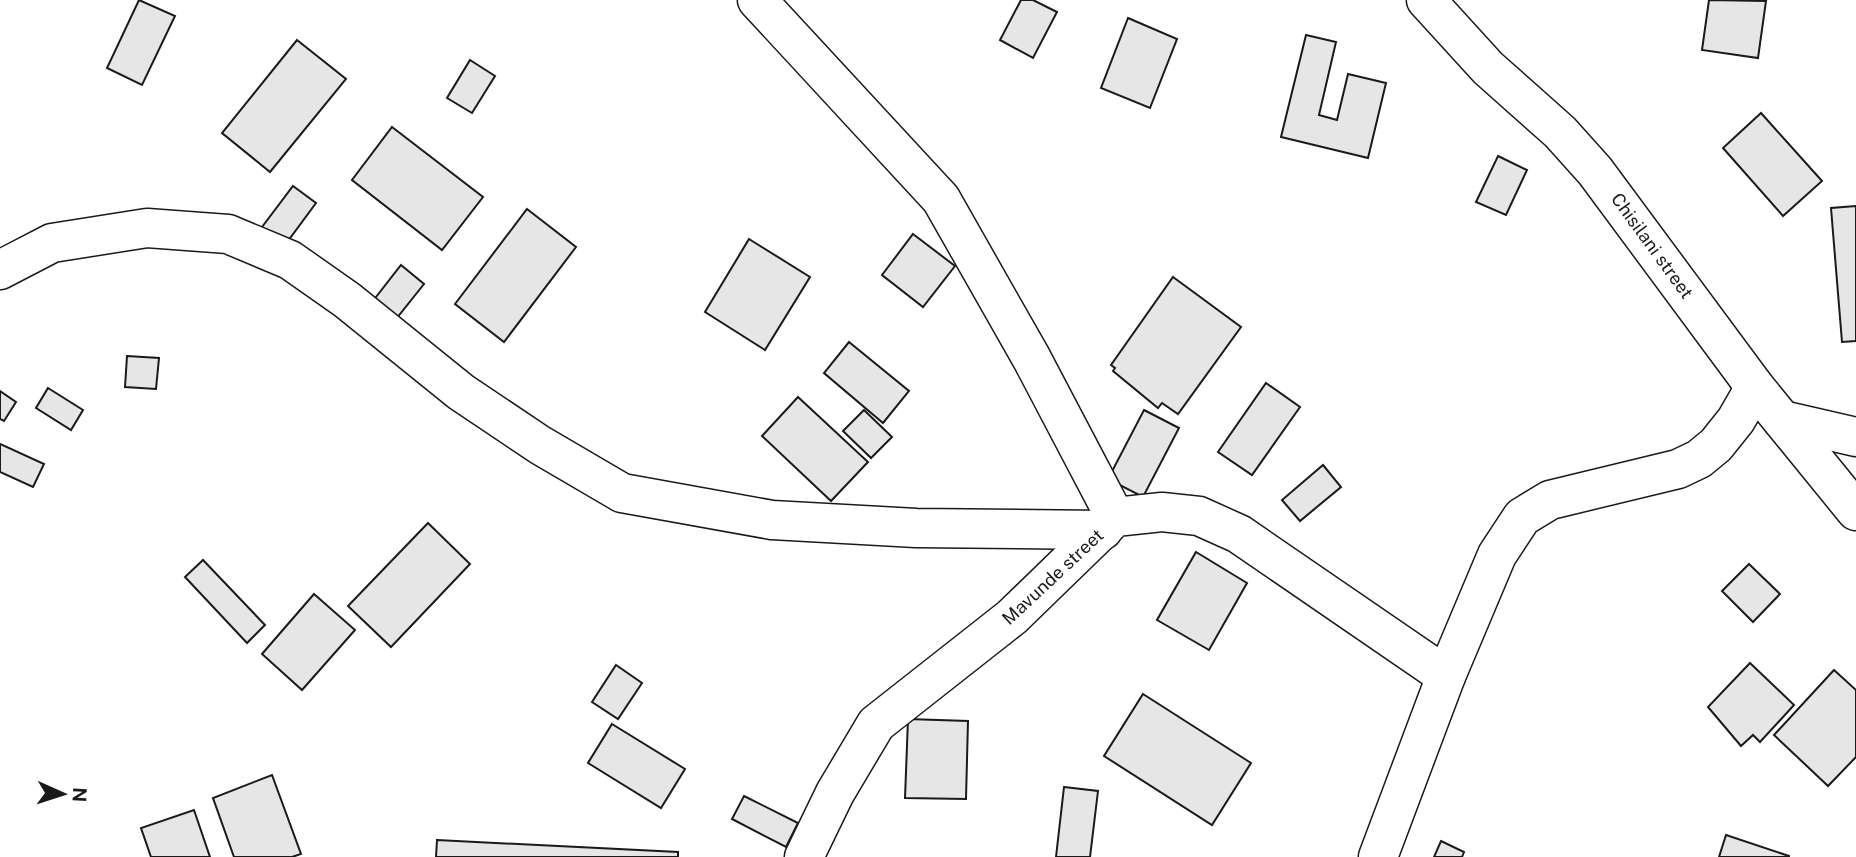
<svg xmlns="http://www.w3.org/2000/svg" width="1856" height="857" viewBox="0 0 1856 857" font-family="'Public Sans',sans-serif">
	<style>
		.building { fill: #e6e6e6; stroke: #1a1a1a; stroke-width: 2 }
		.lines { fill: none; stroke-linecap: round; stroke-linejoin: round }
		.street-casing { stroke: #1a1a1a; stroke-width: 41 }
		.street { stroke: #fff; stroke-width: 38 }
		.labels { text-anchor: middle; stroke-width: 5; stroke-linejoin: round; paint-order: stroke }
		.street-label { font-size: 18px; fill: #1a1a1a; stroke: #fff }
	</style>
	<rect width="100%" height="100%" fill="#fff"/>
	<!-- building -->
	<g class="building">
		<path d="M139,0L175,16L142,85L107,68Z"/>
		<path d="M1021,0H1033L1057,12L1033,58L1000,40Z"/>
		<path d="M1709,0L1766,1L1758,58L1702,50Z"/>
		<path d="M1128,18L1177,39L1150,108L1101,88Z"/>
		<path d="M1306,35L1336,42L1319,115L1337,120L1348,74L1386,83L1368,158L1281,137Z"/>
		<path d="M297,40L346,79L270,172L222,133Z"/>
		<path d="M470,60L495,76L472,113L447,98Z"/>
		<path d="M1761,113L1822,181L1783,216L1723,148Z"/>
		<path d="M392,127L483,197L442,250L352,180Z"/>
		<path d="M1498,156L1527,170L1506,215L1476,202Z"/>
		<path d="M293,186L316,203L282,249L259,231Z"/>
		<path d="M1856,206V341L1842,342L1831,208Z"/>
		<path d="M527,209L576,247L504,342L455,304Z"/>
		<path d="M913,234L955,266L923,307L882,275Z"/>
		<path d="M749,239L810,277L765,350L705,312Z"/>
		<path d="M401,265L424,284L392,324L369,306Z"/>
		<path d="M1173,277L1241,327L1178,414L1162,403L1158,408L1113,371L1115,368L1111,365Z"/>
		<path d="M849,342L909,391L883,423L824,373Z"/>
		<path d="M127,356L159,358L156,389L125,387Z"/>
		<path d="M1266,383L1300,407L1252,475L1218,452Z"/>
		<path d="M48,388L83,410L71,430L36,408Z"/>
		<path d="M0,391L16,402L4,421L0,419Z"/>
		<path d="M798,397L868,462L831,501L762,436Z"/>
		<path d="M864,410L892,437L871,458L843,431Z"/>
		<path d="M1144,410L1179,428L1143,497L1108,479Z"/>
		<path d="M0,444L44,464L33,487L0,472Z"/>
		<path d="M1323,465L1341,487L1300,521L1282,500Z"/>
		<path d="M428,523L470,564L391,647L348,606Z"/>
		<path d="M1196,552L1247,583L1209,650L1157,620Z"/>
		<path d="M203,560L265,625L247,643L185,577Z"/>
		<path d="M1749,564L1780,594L1753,622L1722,591Z"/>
		<path d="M314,594L355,630L302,690L262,654Z"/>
		<path d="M1750,663L1794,705L1760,742L1753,735L1741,746L1708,707Z"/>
		<path d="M616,665L642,683L618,719L592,702Z"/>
		<path d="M1834,670L1856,690V757L1828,786L1774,735Z"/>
		<path d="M1143,694L1251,763L1212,825L1104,756Z"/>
		<path d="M908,719L968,721L966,799L905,798Z"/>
		<path d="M612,724L685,769L661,808L588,763Z"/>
		<path d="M272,775L301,854L292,857H234L213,798Z"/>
		<path d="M1064,787L1098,791L1090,857H1056Z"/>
		<path d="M744,796L798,823L786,847L732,819Z"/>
		<path d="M194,810L210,857H151L141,828Z"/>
		<path d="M1726,835L1789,856V857H1719Z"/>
		<path d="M437,840L678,852V857H436Z"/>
		<path d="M1441,841L1464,852L1462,857H1434Z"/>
	</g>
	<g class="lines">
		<!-- street casing -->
		<g class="street-casing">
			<g id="street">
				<path d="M757,0L941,199L1032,359L1115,517"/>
				<path d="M1426,0L1488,68L1560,132L1595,171L1755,387L1856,511"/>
				<path d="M0,270L52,243L147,228L228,234L290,260L347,300L461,392L540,445L622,493L772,520L916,528L1103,530"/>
				<path d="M1782,420L1856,437"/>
				<path d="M804,857L835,793L876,724L1012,617L1115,517L1162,512L1199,516L1239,534L1446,676"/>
				<path d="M1378,857L1446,676L1497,555L1522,517L1550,500L1678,469L1699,459L1716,445L1736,420L1755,387"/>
			</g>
		</g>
		<!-- street -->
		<use href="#street" class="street"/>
	</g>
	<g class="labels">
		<!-- street labels -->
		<g class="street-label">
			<text transform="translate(1652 246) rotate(54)" y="6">Chisilani street</text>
			<text transform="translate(1053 577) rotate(-43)" y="6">Mavunde street</text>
		</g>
	</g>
	<!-- north arrow -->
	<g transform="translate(63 794) rotate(93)" stroke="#ffffff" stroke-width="5" paint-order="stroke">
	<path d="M0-5L12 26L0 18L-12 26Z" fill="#1a1a1a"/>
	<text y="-10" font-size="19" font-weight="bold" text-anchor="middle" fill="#1a1a1a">N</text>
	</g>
</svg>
